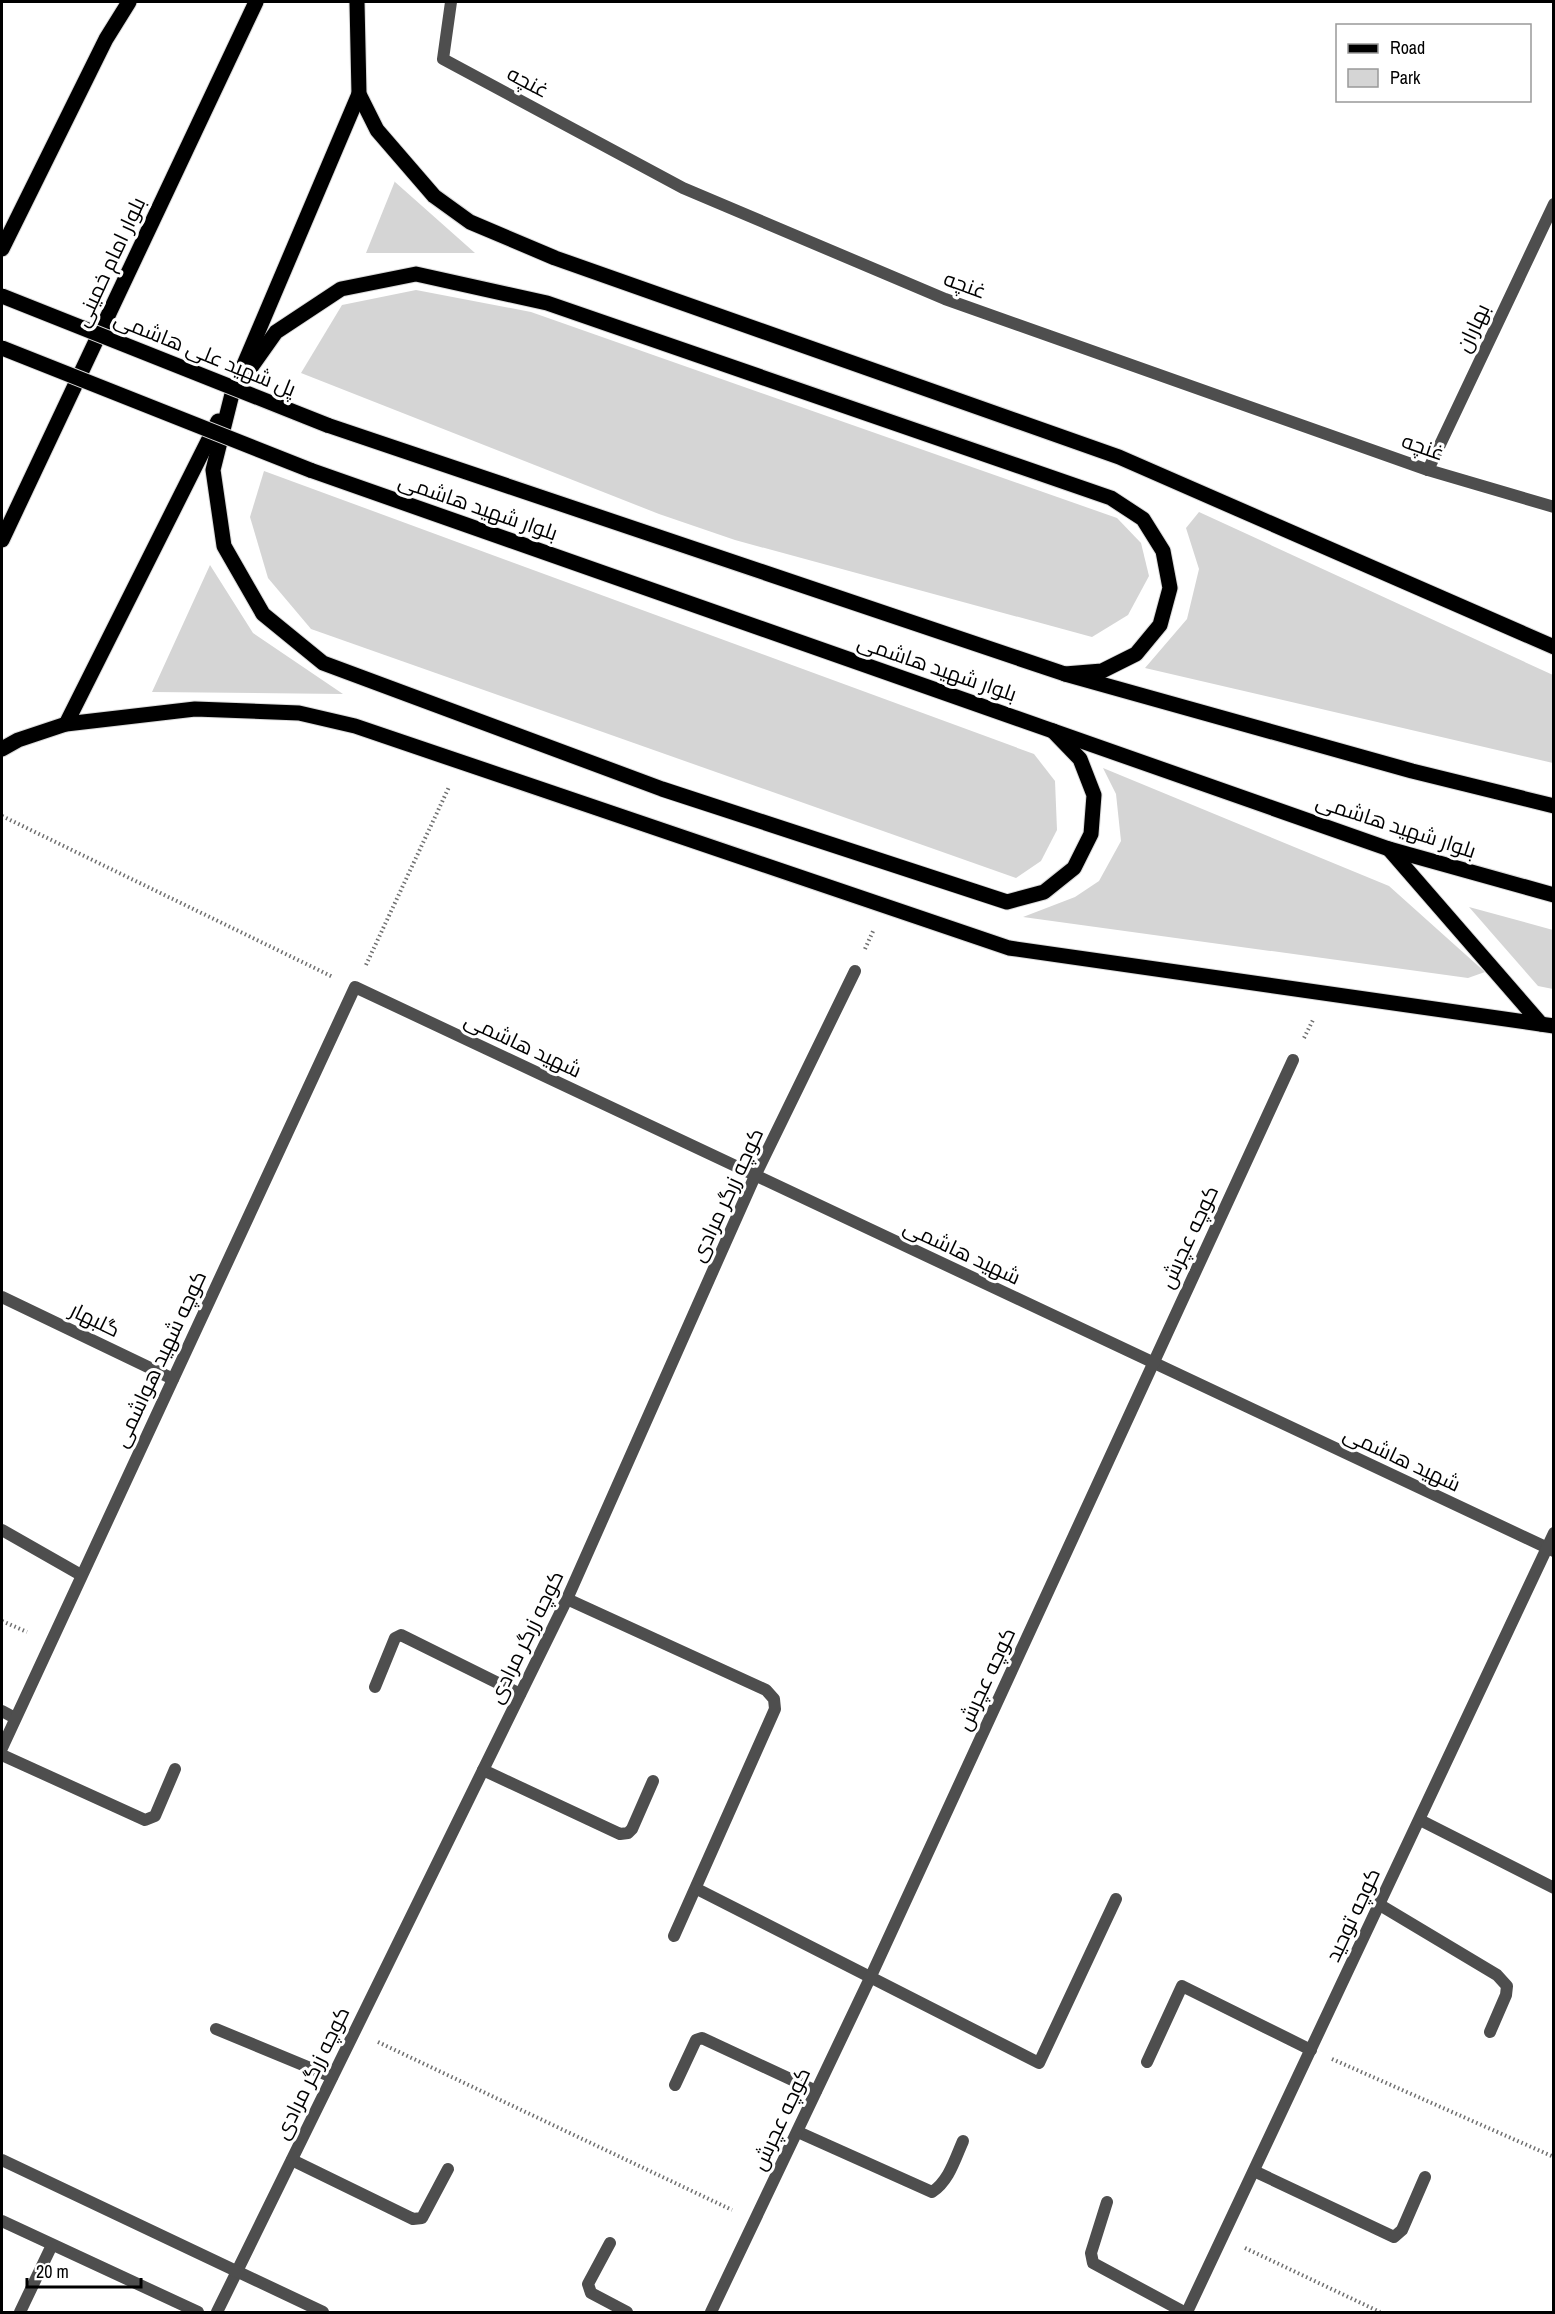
<svg xmlns="http://www.w3.org/2000/svg" width="1555" height="2314" viewBox="0 0 1555 2314" font-family="'Archivo Narrow',Cairo,sans-serif">
	<style>
		.green { fill: #d5d5d5 }
		.lines { fill: none; stroke-linecap: round; stroke-linejoin: round }
		.primary-casing { stroke: #dbdbdb; stroke-width: 17 }
		.path { stroke: #707070; stroke-width: 4; stroke-dasharray: 1.5 3; stroke-linecap: butt }
		.service { stroke: #4e4e4e; stroke-width: 12 }
		.minor { stroke: #4e4e4e; stroke-width: 12 }
		.tertiary { stroke: #4e4e4e; stroke-width: 12 }
		.primary { stroke: #000; stroke-width: 15 }
		.primary-bridge-casing { stroke: #dbdbdb; stroke-width: 17; stroke-linecap: butt }
		.primary-bridge { stroke: #000; stroke-width: 15 }
		.labels { text-anchor: middle; stroke-width: 6; stroke-linejoin: round; paint-order: stroke }
		.street-label { font-size: 21px; fill: #000; stroke: #fff }
	</style>
	<rect width="100%" height="100%" fill="#fff"/>
	<!-- green -->
	<g class="green">
		<path d="M395,181V182L475,253H366Z"/>
		<path d="M416,290L531,312L1117,518L1141,543L1149,576L1128,615L1092,637L735,540L659,514L301,373L342,305Z"/>
		<path d="M264,471L1034,754L1055,781L1057,830L1041,861L1016,878L311,629L268,578L250,517Z"/>
		<path d="M1199,512L1553,675V763L1145,668L1187,619L1199,569L1186,528Z"/>
		<path d="M210,565L253,633L343,694L152,692Z"/>
		<path d="M1103,768L1389,886L1485,972L1468,978L1023,917L1075,897L1099,881L1121,841L1116,794Z"/>
		<path d="M1469,907L1553,930V989L1538,986Z"/>
	</g>
	<g class="lines">
		<!-- primary casing -->
		<g class="primary-casing">
			<g id="primary">
				<path d="M357,2L359,94L377,130L434,196L470,222L555,258L1119,457L1554,647"/>
				<path d="M2,249L106,39L129,2"/>
				<path d="M243,367L359,94"/>
				<path d="M327,425L1065,674L1412,771L1554,806"/>
				<path d="M310,470L1389,849L1554,895"/>
				<path d="M2,540L256,2"/>
				<path d="M66,724L218,421"/>
				<path d="M1053,731L1080,759L1094,795L1091,834L1074,868L1044,892L1007,902L662,789L323,663L263,614L224,546L213,470L232,394L276,332L341,289L416,274L547,303L1111,498L1143,519L1163,551L1170,588L1160,625L1136,654L1102,671L1065,674"/>
				<path d="M2,749L18,740L66,724L195,709L299,713L355,726L1009,948L1554,1026"/>
				<path d="M1389,849L1541,1024"/>
			</g>
		</g>
		<!-- path -->
		<g class="path">
			<path d="M2,816L333,977"/>
			<path d="M865,949L874,929"/>
			<path d="M366,965L449,787"/>
			<path d="M1304,1038L1314,1018"/>
			<path d="M2,1621L27,1632"/>
			<path d="M378,2042L732,2210"/>
			<path d="M1332,2059L1554,2157"/>
			<path d="M1245,2248L1380,2312"/>
		</g>
		<!-- service -->
		<g class="service">
			<path d="M2,1530L81,1575"/>
			<path d="M2,1711L15,1718"/>
		</g>
		<!-- minor -->
		<g class="minor">
			<path d="M451,2L443,59L683,188L945,299L1428,470L1554,507"/>
			<path d="M1428,470L1554,204"/>
			<path d="M2,1297L173,1379"/>
			<path d="M567,1599L766,1690L774,1699L775,1709L674,1936"/>
			<path d="M375,1687L395,1638L401,1635L520,1694"/>
			<path d="M2,1748L355,987L1554,1551"/>
			<path d="M2,1755L145,1820L155,1816L175,1769"/>
			<path d="M483,1770L620,1834L628,1833L632,1829L653,1781"/>
			<path d="M1420,1820L1554,1888"/>
			<path d="M697,1889L1039,2063L1116,1899"/>
			<path d="M1380,1905L1497,1975L1507,1986L1506,1995L1490,2032"/>
			<path d="M216,2029L332,2077"/>
			<path d="M1147,2062L1182,1986L1311,2050"/>
			<path d="M675,2085L696,2040L702,2038L816,2091"/>
			<path d="M798,2132L932,2192C949,2181 955,2159 963,2141"/>
			<path d="M292,2160L413,2219L422,2218L448,2169"/>
			<path d="M1254,2171L1394,2237L1402,2230L1425,2177"/>
			<path d="M1107,2202L1091,2253L1093,2263L1184,2312"/>
			<path d="M610,2243L588,2284L591,2293L627,2312"/>
			<path d="M20,2312L52,2245"/>
			<path d="M217,2312L567,1599L755,1176L855,971"/>
			<path d="M711,2312L871,1976L1293,1060"/>
			<path d="M1187,2312L1554,1533"/>
		</g>
		<!-- tertiary -->
		<g class="tertiary">
			<path d="M2,2160L323,2312"/>
			<path d="M2,2221L198,2312"/>
		</g>
		<!-- primary -->
		<use href="#primary" class="primary"/>
		<!-- primary-bridge casing -->
		<g class="primary-bridge-casing">
			<g id="primary-bridge">
				<path d="M2,296L327,425"/>
				<path d="M2,348L310,470"/>
			</g>
		</g>
		<!-- primary-bridge -->
		<use href="#primary-bridge" class="primary-bridge"/>
	</g>
	<g class="labels">
		<!-- street labels -->
		<g class="street-label">
			<text transform="translate(528 82) rotate(28)" y="7">غنچه</text>
			<text transform="translate(110 262) rotate(-65)" y="7">بلوار امام خمینی</text>
			<text transform="translate(965 285) rotate(20)" y="7">غنچه</text>
			<text transform="translate(1473 328) rotate(-65)" y="7">بهاران</text>
			<text transform="translate(205 354) rotate(22)" y="7">پل شهید علی هاشمی</text>
			<text transform="translate(1423 447) rotate(19)" y="7">غنچه</text>
			<text transform="translate(478 507) rotate(19)" y="7">بلوار شهید هاشمی</text>
			<text transform="translate(937 668) rotate(19)" y="7">بلوار شهید هاشمی</text>
			<text transform="translate(1396 826) rotate(18)" y="7">بلوار شهید هاشمی</text>
			<text transform="translate(523 1045) rotate(25)" y="7">شهید هاشمی</text>
			<text transform="translate(727 1195) rotate(-65)" y="7">کوچه زرگر مرادی</text>
			<text transform="translate(1189 1237) rotate(-65)" y="7">کوچه عچرش</text>
			<text transform="translate(962 1252) rotate(25)" y="7">شهید هاشمی</text>
			<text transform="translate(95 1320) rotate(26)" y="7">گلبهار</text>
			<text transform="translate(160 1359) rotate(-65)" y="7">کوچه شهید هواشمی</text>
			<text transform="translate(1402 1459) rotate(25)" y="7">شهید هاشمی</text>
			<text transform="translate(526 1637) rotate(-64)" y="7">کوچه زرگر مرادی</text>
			<text transform="translate(986 1679) rotate(-65)" y="7">کوچه عچرش</text>
			<text transform="translate(1353 1915) rotate(-65)" y="7">کوچه توحید</text>
			<text transform="translate(312 2073) rotate(-64)" y="7">کوچه زرگر مرادی</text>
			<text transform="translate(781 2119) rotate(-65)" y="7">کوچه عچرش</text>
		</g>
	</g>
	<!-- border -->
	<rect width="1555" height="2314" fill="none" stroke="#000000" stroke-width="6"/>
	<!-- legend -->
	<rect x="1336" y="24" width="195" height="78" fill="#ffffff" stroke="#999999" stroke-width="1.5"/>
	<rect x="1348" y="44" width="30" height="9" fill="#000000" stroke="#999999" stroke-width="1.5"/>
	<text x="1390" y="54" font-size="18" fill="#000000">Road</text>
	<rect x="1348" y="69" width="30" height="18" fill="#d5d5d5" stroke="#999999" stroke-width="1.5"/>
	<text x="1390" y="84" font-size="18" fill="#000000">Park</text>
	<!-- scale -->
	<path d="M27 2278v9h114v-9" fill="none" stroke="#000000" stroke-width="3"/>
	<text x="36" y="2278" font-size="18" fill="#000000" stroke="#ffffff" stroke-width="4.5" paint-order="stroke">20 m</text>
</svg>
